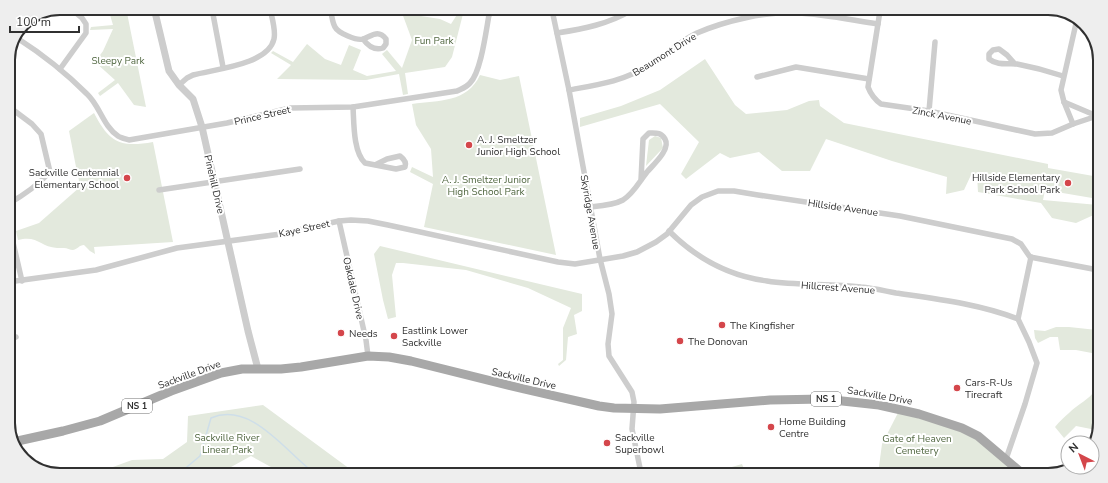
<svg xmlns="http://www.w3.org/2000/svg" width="1108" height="483" viewBox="0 0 1108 483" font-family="'Nunito Sans',sans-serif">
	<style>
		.green { fill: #e3e9dd }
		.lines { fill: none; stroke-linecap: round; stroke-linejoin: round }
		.stream { stroke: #cedee9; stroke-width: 1.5 }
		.minor { stroke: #cdcdcd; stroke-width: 5.5 }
		.tertiary { stroke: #cdcdcd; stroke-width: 7 }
		.primary { stroke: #a8a8a8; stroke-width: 9 }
		.poi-dot { fill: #d4464b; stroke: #fff; stroke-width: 1.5 }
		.labels { text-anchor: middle; stroke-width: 4; stroke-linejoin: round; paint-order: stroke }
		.shield { fill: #fff; stroke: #6e6e6e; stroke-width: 1 }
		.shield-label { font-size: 9px; font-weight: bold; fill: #303030 }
		.park-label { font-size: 10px; fill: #526842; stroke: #fff }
		.street-label { font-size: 10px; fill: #303030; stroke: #fff }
		.poi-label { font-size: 10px; fill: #303030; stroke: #fff; text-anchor: start }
		.rim { fill: none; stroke: #303030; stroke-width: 2 }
	</style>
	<rect width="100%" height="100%" fill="#fff"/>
	<!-- green -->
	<g class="green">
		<path d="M108,8H126L146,107L134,105L118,83L100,96L98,93L115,80L95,62L103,51L113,29L90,30L91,27L113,25Z"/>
		<path d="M460,10H464L452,57L445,67L405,73L408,94L403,95L399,74L366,80L277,79L291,65L271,53L273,51L293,62L307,44L325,59L341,65L349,45L361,50L353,70L367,76L396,71L382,54L387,50L402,68L412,40L402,13L440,19L451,24Z"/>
		<path d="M705,59L735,105L746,114L787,110L809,101L819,100L820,106L844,123L1048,164V168L1099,177L1098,199L1045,190L1043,200L1098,205V213L1076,223L1052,218L1041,203L978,192L977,175H971L964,190L946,194L947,177L892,161L826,139L810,171H782L759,152L730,158L720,153L686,179L681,174L699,142L660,104L580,127V118L621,106L660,90Z"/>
		<path d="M480,75L500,80L519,76L556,255L424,227L433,184L410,172L412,167L433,177L431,149L416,125L412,104C439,100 467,103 480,75Z"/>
		<path d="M94,113C109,142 120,148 153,142L173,242L94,247L95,254L90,251L84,245C79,245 78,249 73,250C70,250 67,248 64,248C62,248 60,248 57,248C40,247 38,235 18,240L16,231L39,223L80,187L78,175L54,172V170L77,172L69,131Z"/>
		<path d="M655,136L661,138L663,148L646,166L649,140Z"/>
		<path d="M380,246L582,294V311L574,315L577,334L568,337L566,360L559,366L558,364L563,360V328L571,308L528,288L466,270L403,263H396L392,275L396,317L388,319L383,300L374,254Z"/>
		<path d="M1056,327H1069L1097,330V354L1076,350H1060L1058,337H1050L1038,343L1035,338L1034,330L1045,331Z"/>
		<path d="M1096,389V430L1076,426L1064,438L1055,427C1059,422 1064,417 1069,413C1078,404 1089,400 1096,389Z"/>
		<path d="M263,405L354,472H280L251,456L222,472L102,471L132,460L163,459L187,442L188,416Z"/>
		<path d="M900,409L962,428L1024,475L878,474L882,444Z"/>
		<path d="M742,464L746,474H708Z"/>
	</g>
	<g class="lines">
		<!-- stream -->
		<path class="stream" d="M182,471L200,456L211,418C251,401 285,451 313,472"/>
		<!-- minor -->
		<g class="minor">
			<path d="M212,9L223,67"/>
			<path d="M330,9C332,15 332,22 335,27C338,33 357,41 363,39C372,36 378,29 386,39V44L383,48C374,51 368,46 363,39"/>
			<path d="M482,10L489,15"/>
			<path d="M552,10L569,90L600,259L609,294L612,314L608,344L609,356L632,392L634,402L632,429L641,473"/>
			<path d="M880,11L868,87C871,95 874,99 881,104L929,111L1035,134L1052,133L1073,124L1097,116"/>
			<path d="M557,33C583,29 609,24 632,10"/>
			<path d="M17,38C42,54 66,73 87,94C100,106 103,126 118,136C121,138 126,139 129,140L227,123L290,108L353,107L457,91C461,89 467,87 470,83C481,72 486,31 489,15L492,10"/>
			<path d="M1015,64L1007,55L999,49L993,50L989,54V59C998,66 1007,63 1017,64C1033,67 1048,71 1063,76"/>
			<path d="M60,69L86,33V24L82,18L70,8"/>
			<path d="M757,77L796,67L869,79"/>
			<path d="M179,85L187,78L193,75C215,69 268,65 274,39C276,30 272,18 270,9"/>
			<path d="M569,90C597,85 625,81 649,65C664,56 682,40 697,33C725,21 766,11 797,13C824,14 851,20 878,24"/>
			<path d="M1064,102L1097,116"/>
			<path d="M8,106L32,124L41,134L50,172C38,185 24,195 8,204"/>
			<path d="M353,107C354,122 353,152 365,163L396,169L405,167C407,162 404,159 400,156L387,159L375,165"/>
			<path d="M929,111L935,42"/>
			<path d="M1073,124L1064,102L1061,90L1077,19"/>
			<path d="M159,190L300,169"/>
			<path d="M590,207C600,206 614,205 623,200C634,193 639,182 647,172C654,164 671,149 665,139C661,132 656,133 649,133L643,139L641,180"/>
			<path d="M8,221L22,281"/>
			<path d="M339,221L366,340L368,356"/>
			<path d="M669,231C696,258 729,276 767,281C798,286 830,283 861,287C873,288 885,291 896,293C937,299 979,304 1018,319"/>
			<path d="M8,282L96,270L177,248L281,234L339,221L351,220L368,221L388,225L558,262L575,264L623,256L637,252L656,242L667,234L691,205L702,197L718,191H734L758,195L900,216L1012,239L1021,244L1030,257L1098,270"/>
			<path d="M8,339L16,337"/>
			<path d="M1006,459L1025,404L1037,363L1029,342L1018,319L1031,257"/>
		</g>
		<!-- tertiary -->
		<path class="tertiary" d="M154,8L169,71L179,85L193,99L202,127L248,331L258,369"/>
		<!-- primary -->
		<path class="primary" d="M13,442L63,431L100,421L171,391L221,373L242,369H281L301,367L368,356L389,357L411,361L524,389L599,406L614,408L660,409L770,400L824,399L879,405L919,414L962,428L978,436L1024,475"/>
	</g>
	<!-- markers -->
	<g class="poi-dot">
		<circle cx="469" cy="145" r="4"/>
		<circle cx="127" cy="178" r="4"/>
		<circle cx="1068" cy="183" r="4"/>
		<circle cx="722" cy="325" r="4"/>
		<circle cx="341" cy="333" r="4"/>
		<circle cx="394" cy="336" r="4"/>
		<circle cx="680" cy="341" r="4"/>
		<circle cx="957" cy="388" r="4"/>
		<circle cx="771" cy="427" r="4"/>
		<circle cx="607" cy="443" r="4"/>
	</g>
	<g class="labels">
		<!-- shield labels -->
		<g class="shield">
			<rect x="811" y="392" width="30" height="14" rx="3"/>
			<rect x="122" y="399" width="30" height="14" rx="3"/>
		</g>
		<g class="shield-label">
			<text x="826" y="402">NS 1</text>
			<text x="137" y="409">NS 1</text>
		</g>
		<!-- park labels -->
		<g class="park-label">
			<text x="434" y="44">Fun Park</text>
			<text x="118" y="64">Sleepy Park</text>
			<text x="486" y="183">A. J. Smeltzer Junior<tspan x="486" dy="12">High School Park</tspan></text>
			<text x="227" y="441">Sackville River<tspan x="227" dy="12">Linear Park</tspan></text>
			<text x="917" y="442">Gate of Heaven<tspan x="917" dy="12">Cemetery</tspan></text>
		</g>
		<!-- street labels -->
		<g class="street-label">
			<text transform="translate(664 54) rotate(-32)" y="4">Beaumont Drive</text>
			<text transform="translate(262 115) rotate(-13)" y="4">Prince Street</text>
			<text transform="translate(942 115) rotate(11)" y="4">Zinck Avenue</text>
			<text transform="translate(215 184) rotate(77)" y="4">Pinehill Drive</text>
			<text transform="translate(843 207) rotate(8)" y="4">Hillside Avenue</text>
			<text transform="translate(591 212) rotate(80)" y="4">Skyridge Avenue</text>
			<text transform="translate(304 228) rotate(-12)" y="4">Kaye Street</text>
			<text transform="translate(838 287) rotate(4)" y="4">Hillcrest Avenue</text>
			<text transform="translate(354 288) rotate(77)" y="4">Oakdale Drive</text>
			<text transform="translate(189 374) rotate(-20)" y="4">Sackville Drive</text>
			<text transform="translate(524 378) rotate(13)" y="4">Sackville Drive</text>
			<text transform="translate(880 395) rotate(10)" y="4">Sackville Drive</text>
		</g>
		<!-- poi labels -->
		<g class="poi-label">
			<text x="477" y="143">A. J. Smeltzer<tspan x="477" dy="12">Junior High School</tspan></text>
			<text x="119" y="176" text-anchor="end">Sackville Centennial<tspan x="119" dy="12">Elementary School</tspan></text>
			<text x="1060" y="181" text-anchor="end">Hillside Elementary<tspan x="1060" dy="12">Park School Park</tspan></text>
			<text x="730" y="329">The Kingfisher</text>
			<text x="402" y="334">Eastlink Lower<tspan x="402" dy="12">Sackville</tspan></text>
			<text x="349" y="337">Needs</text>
			<text x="688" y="345">The Donovan</text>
			<text x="965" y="386">Cars-R-Us<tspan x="965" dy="12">Tirecraft</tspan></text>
			<text x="779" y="425">Home Building<tspan x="779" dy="12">Centre</tspan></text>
			<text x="615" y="441">Sackville<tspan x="615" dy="12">Superbowl</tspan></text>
		</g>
	</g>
	<!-- crop -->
	<path d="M0 0H1108V483H0ZM60 15H1048A45 45 0 0 1 1093 60V423A45 45 0 0 1 1048 468H60A45 45 0 0 1 15 423V60A45 45 0 0 1 60 15Z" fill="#eee" fill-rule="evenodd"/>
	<path class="rim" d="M60 15H1048A45 45 0 0 1 1093 60V423A45 45 0 0 1 1048 468H60A45 45 0 0 1 15 423V60A45 45 0 0 1 60 15Z"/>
	<!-- north arrow -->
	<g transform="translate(1080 455) rotate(318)"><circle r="19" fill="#ffffff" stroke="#acacac"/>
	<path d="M0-3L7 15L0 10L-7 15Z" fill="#d4464b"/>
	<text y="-6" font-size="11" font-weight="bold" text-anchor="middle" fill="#303030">N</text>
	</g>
	<!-- scale -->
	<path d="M10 26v6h69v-6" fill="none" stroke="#303030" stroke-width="2"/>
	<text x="16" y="26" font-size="12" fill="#303030" stroke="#ffffff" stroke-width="3" paint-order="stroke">100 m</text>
</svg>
